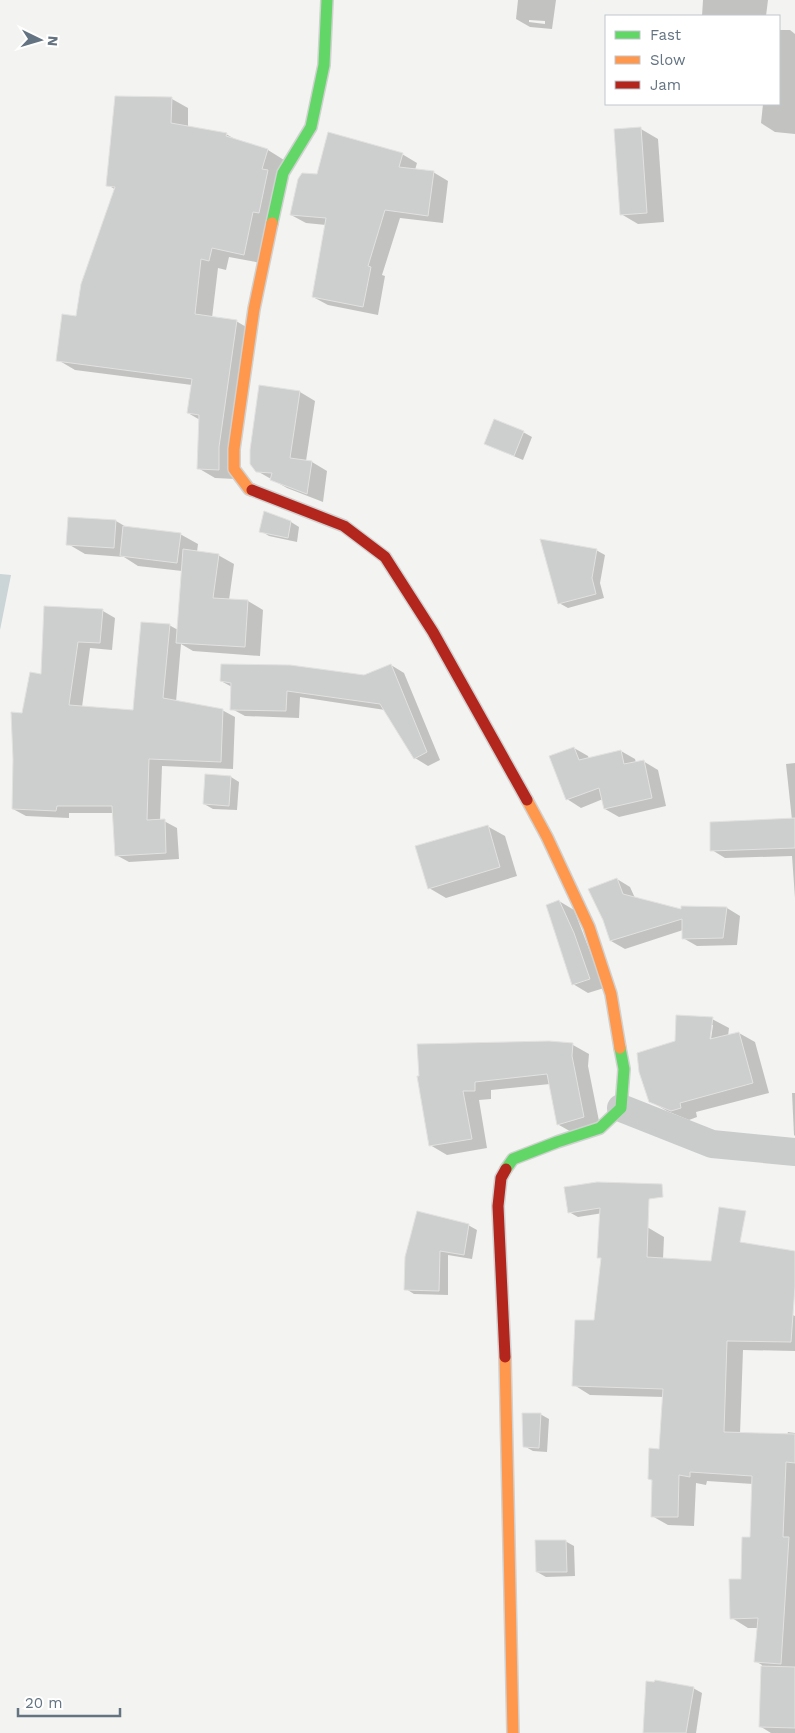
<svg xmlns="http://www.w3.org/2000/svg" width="795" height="1733" viewBox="0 0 795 1733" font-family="'Work Sans',sans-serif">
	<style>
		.water { fill: #cbd4d6 }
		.shadow { fill: #0003; fill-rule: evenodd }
		.building { fill: #cdcece; stroke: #e2e2e1 }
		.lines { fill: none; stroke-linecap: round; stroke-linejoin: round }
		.fast-casing { stroke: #d0d1d0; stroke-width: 14 }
		.slow-casing { stroke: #d0d1d0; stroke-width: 14 }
		.jam-casing { stroke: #d0d1d0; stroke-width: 14 }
		.street { stroke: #cacccc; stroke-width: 28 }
		.fast { stroke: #63d668; stroke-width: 11 }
		.slow { stroke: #ff974d; stroke-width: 11 }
		.jam { stroke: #b3261e; stroke-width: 11 }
	</style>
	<rect width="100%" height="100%" fill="#f3f3f1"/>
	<!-- water -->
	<path class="water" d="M0,574L11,575L0,630Z"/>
	<!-- shadow -->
	<g class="shadow">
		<path d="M518,0H556L552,29L530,27L516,19ZM529,20L545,21V24L529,22Z"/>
		<path d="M703,0H768L766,16H702Z"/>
		<path d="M779,30H790L795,34V134L775,132L761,123L763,104H756H779Z"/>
		<path d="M172,99L188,108V127L226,134L240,142L268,150L284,160L261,263L229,257L226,270L218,268L212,318L236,321L253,331L235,479L215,478L198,468L200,420L188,413L192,385L75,370L58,360L77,317L116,190L108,185Z"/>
		<path d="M641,129L658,139L664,222L638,224L621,214Z"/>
		<path d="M402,154L417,163L415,170L433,172L448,181L443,223L400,218L382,275L385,276L378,315L328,305L313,297L326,225L306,223L291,215L317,175Z"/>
		<path d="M300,392L315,401L306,461L312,462L327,471L323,502L287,488L257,471Z"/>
		<path d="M523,432L532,437L523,460L494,448Z"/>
		<path d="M116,521L128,528L180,534L198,544L197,552L218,555L234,564L229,600L248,601L263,610L260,656L193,651L181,644L176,702L222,710L235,717L233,769L162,766L160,821H164L177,828L179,859L129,862L116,855L114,813H69V818L26,816L13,809L23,715L42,676L103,611L115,618L112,650L90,648L82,707L134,712L169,625L178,630L182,571L138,566L124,557L85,554L68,544Z"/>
		<path d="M291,522L299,527L297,542L269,536L261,531Z"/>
		<path d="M596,550L605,555L600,583L604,598L568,608L559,603Z"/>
		<path d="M391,665L404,673L440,760L428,766L415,758L385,710L300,697L299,718L245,716L232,709V687L221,681L364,677Z"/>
		<path d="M574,748L588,756L589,759L621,751L635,759L636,763L643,761L658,770L666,806L619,817L605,809L603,799L581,808L567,799Z"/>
		<path d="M795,763V898L792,856L725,858L712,850L792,820L786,764Z"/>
		<path d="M231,777L239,782L237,810L213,809L204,804Z"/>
		<path d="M487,826L505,836L517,876L446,898L429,888Z"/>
		<path d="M617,879L630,887L635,898L683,911V907L727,908L740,916L737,945L697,946L683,938V930L625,949L611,941L604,920Z"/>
		<path d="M559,901L574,910L604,988L588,993L573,984Z"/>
		<path d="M712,1019L729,1028L728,1036L739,1033L755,1042L769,1093L696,1112L697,1117L689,1120L667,1111L650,1101ZM710,1025H713L710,1046L708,1045Z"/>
		<path d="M573,1045L589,1054L588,1066L600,1126L575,1134L559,1125L550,1084L491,1090V1099L479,1100L487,1148L447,1155L430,1145L418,1077Z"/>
		<path d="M792,1093H795V1136L794,1135Z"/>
		<path d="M597,1183L603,1213L578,1217L569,1212Z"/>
		<path d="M468,1225L477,1230L472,1259L448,1255V1295L414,1294L406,1289V1258Z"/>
		<path d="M647,1227L664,1237L663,1259L795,1316V1351L743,1350L740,1434L787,1435L788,1432L795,1433V1733H771L761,1727L762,1665L755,1661L758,1628H748L732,1618L742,1580L751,1538L753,1484L707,1481L706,1485L696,1483L694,1526L668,1525L652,1516L653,1481L649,1479L660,1450L664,1397L590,1395L574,1385L595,1322L602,1259L598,1257Z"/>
		<path d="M540,1414L549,1419L547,1452L533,1451L524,1446Z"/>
		<path d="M565,1541L574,1546L575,1576L546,1577L537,1572Z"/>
		<path d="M693,1688L702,1693L696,1733H645Z"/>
	</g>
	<!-- building -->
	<g class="building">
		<path d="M115,96L172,97L171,123L227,133L226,136L268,149L262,169L268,170L259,213L253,212L244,255L212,248L209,261L201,259L195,314L237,320L219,447V470L197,469L199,415L187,413L192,379L56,361L62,314L76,316L81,284L115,187L106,186Z"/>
		<path d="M641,127L647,213L620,215L614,129Z"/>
		<path d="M328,132L403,153L399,167L434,171L428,216L385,210L368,266L371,267L363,307L312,297L326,218L290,215L298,179L302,173L317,174Z"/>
		<path d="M259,385L300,391L290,458L312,461L307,494L270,480L272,473L256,472L250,464V450Z"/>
		<path d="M494,419L524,431L514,456L484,444Z"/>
		<path d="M264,511L291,521L288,538L259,532Z"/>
		<path d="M68,517L116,520L114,548L66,545Z"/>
		<path d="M123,526L181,533L177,563L120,556Z"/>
		<path d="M540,539L597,549L592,578L596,594L558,604Z"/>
		<path d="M183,549L219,554L213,598L248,600L245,647L176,643Z"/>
		<path d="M44,606L103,609L100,643L78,642L69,705L133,710L141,622L170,624L163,698L223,709L221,762L149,759L147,820L165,819L166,853L115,856L112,806H57L56,811L12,809L13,759L11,712L22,713L30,672L41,674Z"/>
		<path d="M221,664L290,665L364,675L391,664L427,752L414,759L380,704L287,691L286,711L230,710L231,683L220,681Z"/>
		<path d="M574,747L579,760L621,750L624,764L644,760L652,798L604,809L599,788L566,800L549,756Z"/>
		<path d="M205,774L231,776L229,806L203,804Z"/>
		<path d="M795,818V848L710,851V822Z"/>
		<path d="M488,825L500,867L428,889L415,846Z"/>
		<path d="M617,878L623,894L681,909V906L727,907L723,938L682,939V919L610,941L603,920L588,889Z"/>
		<path d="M559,900L574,933L590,979L572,985L546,905Z"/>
		<path d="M676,1015L713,1017L710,1039L739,1032L753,1083L680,1103L681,1108L671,1111L649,1102L639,1072L637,1053L675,1041Z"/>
		<path d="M549,1041L573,1043L572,1056L584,1117L557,1125L547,1074L475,1082V1091H463L472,1139L429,1146L417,1076H419L417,1044Z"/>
		<path d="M597,1182L662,1184L663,1197L649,1199L647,1257L711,1261L719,1207L746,1211L740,1242L795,1251V1287L791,1342L727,1341L724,1432L795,1434V1463L786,1462L783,1537H789L781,1664L754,1662L758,1618L730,1619L729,1579H741L742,1537H750L752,1476L690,1472V1477L679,1475L678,1517H651L652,1480L648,1479L649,1448L659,1449L663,1389L572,1386L575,1320H594L601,1258H597L600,1208L568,1213L564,1187Z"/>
		<path d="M417,1211L469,1224L464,1255L440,1251L439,1291L404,1290L405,1257Z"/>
		<path d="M522,1413H541L539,1448L523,1447Z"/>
		<path d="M535,1540H566L567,1572H536Z"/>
		<path d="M761,1666L795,1667V1728L759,1727Z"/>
		<path d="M655,1680L694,1687L686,1733H643L646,1681L654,1682Z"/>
	</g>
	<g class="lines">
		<!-- fast casing -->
		<g class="fast-casing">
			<g id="fast">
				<path d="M272,223L283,173L311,127L324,65L327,0"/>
				<path d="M506,1169L513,1159L557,1142L600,1128L621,1108L624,1069L620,1048"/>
			</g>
		</g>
		<!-- slow casing -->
		<g class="slow-casing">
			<g id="slow">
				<path d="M252,490L249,489L234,469V449L254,309L272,223"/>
				<path d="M527,800L547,837L589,927L611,994L620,1048"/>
				<path d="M505,1357L513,1733"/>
			</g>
		</g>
		<!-- jam casing -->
		<g class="jam-casing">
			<g id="jam">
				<path d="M252,490L344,526L385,557L433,632L527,800"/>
				<path d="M505,1357L498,1206L501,1178L506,1169"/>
			</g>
		</g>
		<!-- street -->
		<path class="street" d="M621,1108L712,1144L795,1152"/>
		<!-- fast -->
		<use href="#fast" class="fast"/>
		<!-- slow -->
		<use href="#slow" class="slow"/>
		<!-- jam -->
		<use href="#jam" class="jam"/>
	</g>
	<!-- legend -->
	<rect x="605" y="15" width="175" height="90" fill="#ffffff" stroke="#c1c7cd"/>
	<rect x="615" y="31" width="25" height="8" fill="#63d668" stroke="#c1c7cd"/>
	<text x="650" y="40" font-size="15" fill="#637381">Fast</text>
	<rect x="615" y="56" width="25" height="8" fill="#ff974d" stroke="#c1c7cd"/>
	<text x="650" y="65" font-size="15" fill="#637381">Slow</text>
	<rect x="615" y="81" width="25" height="8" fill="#b3261e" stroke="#c1c7cd"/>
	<text x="650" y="90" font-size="15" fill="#637381">Jam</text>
	<!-- north arrow -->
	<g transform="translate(40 40) rotate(95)" stroke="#ffffff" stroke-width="4" paint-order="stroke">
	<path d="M0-4L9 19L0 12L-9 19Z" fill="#637381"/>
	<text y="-8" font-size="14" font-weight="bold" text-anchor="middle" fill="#637381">N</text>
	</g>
	<!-- scale -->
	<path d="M18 1708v8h102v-8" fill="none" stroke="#637381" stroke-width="2.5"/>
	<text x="25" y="1708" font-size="15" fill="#637381" stroke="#ffffff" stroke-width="4" paint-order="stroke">20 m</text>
</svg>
